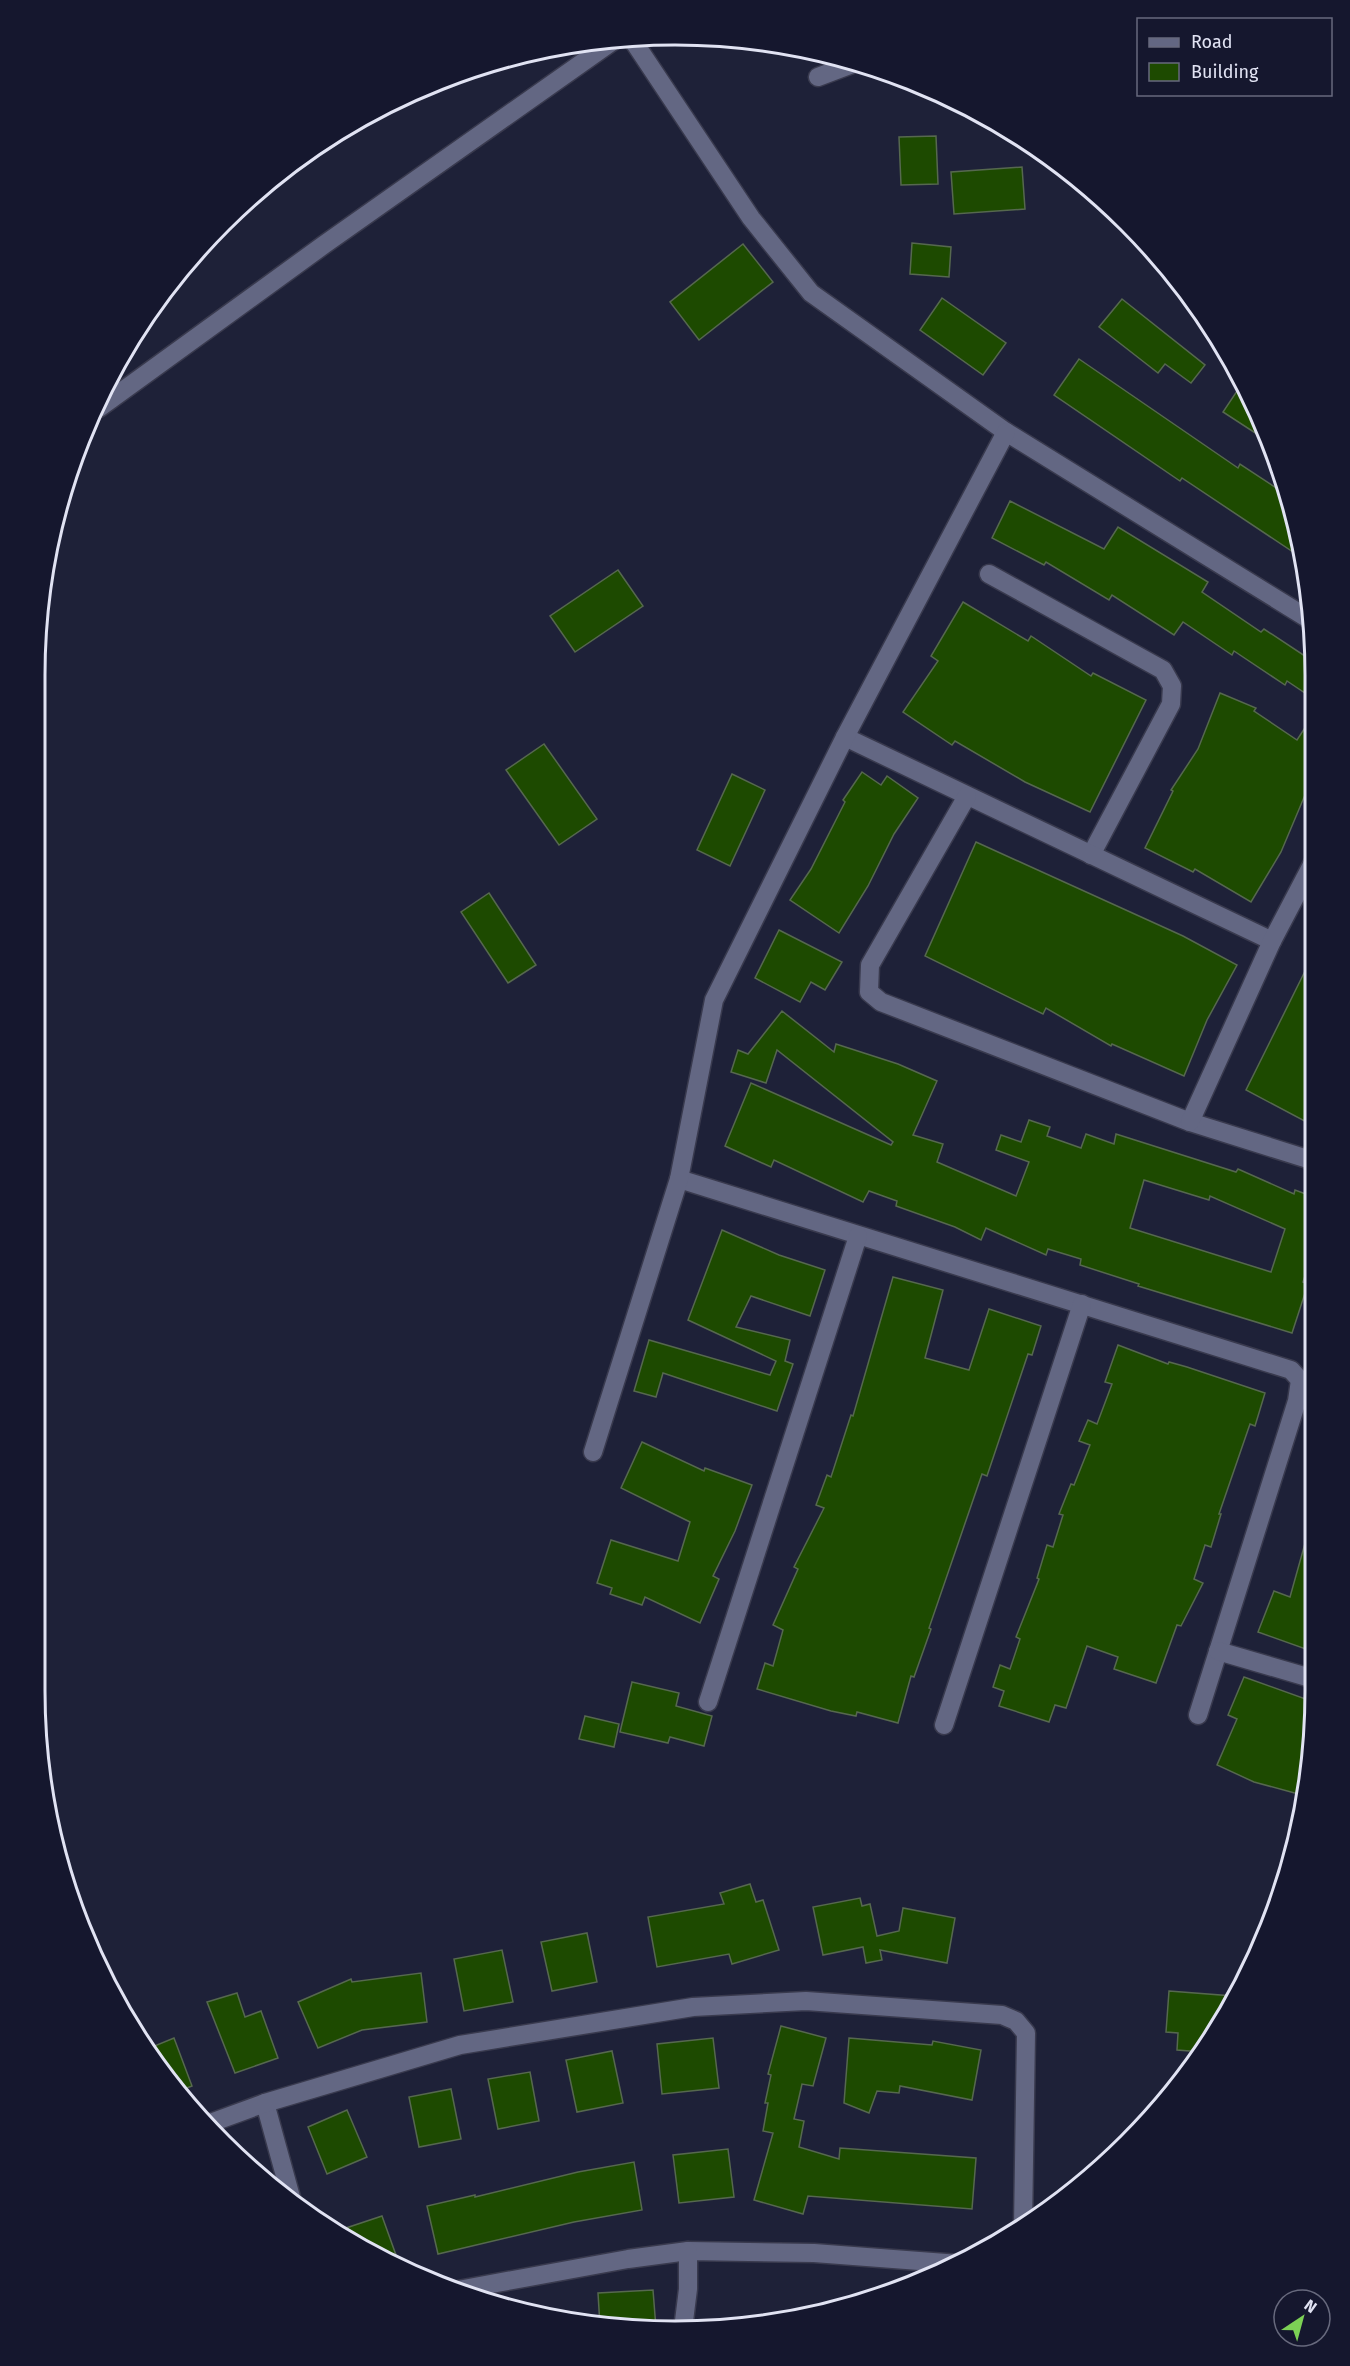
<svg xmlns="http://www.w3.org/2000/svg" width="1350" height="2366" viewBox="0 0 1350 2366" font-family="'Fira Sans',sans-serif">
	<style>
		.building { fill: #1d4a00; stroke: #56684f; stroke-width: 1.5; fill-rule: evenodd }
		.lines { fill: none; stroke-linecap: round; stroke-linejoin: round }
		.minor-casing { stroke: #393a4e; stroke-width: 21 }
		.minor { stroke: #636783; stroke-width: 18 }
		.rim { fill: none; stroke: #e1e3f3; stroke-width: 3 }
	</style>
	<rect width="100%" height="100%" fill="#1e2138"/>
	<!-- building -->
	<g class="building">
		<path d="M936,136L938,184L901,185L899,137Z"/>
		<path d="M1022,167L1025,209L954,214L951,172Z"/>
		<path d="M912,243L951,247L949,277L910,274Z"/>
		<path d="M743,244L773,282L699,340L670,302Z"/>
		<path d="M942,298L1006,343L983,375L920,330Z"/>
		<path d="M1122,299L1205,365L1191,383L1165,364L1158,373L1099,327Z"/>
		<path d="M1079,359L1238,468L1240,464L1287,495L1299,556L1182,478L1180,481L1054,395Z"/>
		<path d="M1237,391L1251,402L1269,442L1223,412Z"/>
		<path d="M1010,501L1104,549L1118,527L1208,582L1202,592L1261,632L1264,629L1314,662V699L1287,681L1285,685L1234,651L1232,655L1183,622L1174,635L1112,595L1109,600L1046,562L1044,565L992,538Z"/>
		<path d="M618,570L643,606L575,652L550,616Z"/>
		<path d="M963,602L1028,641L1031,636L1091,676L1093,673L1146,700L1090,812L1025,782L955,741L952,745L903,712L938,661L931,656Z"/>
		<path d="M1220,693L1256,708L1254,711L1297,740L1314,714V782L1305,795L1281,852L1251,902L1195,869L1193,872L1145,848L1173,791L1171,790L1198,749Z"/>
		<path d="M544,744L597,819L559,845L506,770Z"/>
		<path d="M862,772L881,785L887,776L918,798L894,834L868,886L839,933L790,900L811,869L845,802L843,800Z"/>
		<path d="M732,774L765,790L730,866L697,850Z"/>
		<path d="M976,842L1183,936L1237,965L1207,1020L1184,1076L1112,1044L1111,1046L1046,1008L1043,1014L925,956Z"/>
		<path d="M489,893L536,965L508,983L461,912Z"/>
		<path d="M779,930L842,962L825,990L811,982L800,1002L755,978Z"/>
		<path d="M1314,953V1126L1246,1090Z"/>
		<path d="M782,1011L834,1052L836,1044L898,1064L937,1081L913,1135L943,1144L937,1162L1016,1196L1029,1162L996,1150L1001,1135L1021,1142L1029,1120L1050,1127L1047,1136L1081,1148L1086,1134L1114,1144L1116,1134L1236,1172L1238,1169L1294,1194L1295,1190L1314,1197V1249L1303,1282L1308,1284L1292,1333L1138,1286L1139,1284L1080,1265L1081,1259L1048,1249L1046,1255L986,1228L981,1240L955,1227L896,1206L897,1201L869,1191L863,1202L774,1160L771,1167L725,1146L751,1083L891,1145L893,1142L777,1050L766,1083L731,1072L738,1050L748,1054ZM1144,1180L1209,1200L1210,1196L1285,1229L1271,1272L1130,1228Z"/>
		<path d="M722,1230L779,1255L825,1270L810,1316L751,1296L736,1327L790,1340L785,1361L793,1364L777,1411L663,1373L656,1397L634,1391L649,1340L770,1375L776,1361L688,1320Z"/>
		<path d="M893,1277L943,1290L925,1358L969,1370L989,1309L1041,1326L1032,1355L1028,1354L987,1476L982,1474L929,1628L931,1629L914,1677L911,1676L898,1723L857,1712L856,1716L831,1711L757,1689L765,1663L773,1666L783,1630L773,1625L798,1569L794,1567L824,1508L816,1505L827,1475L831,1477L851,1415L853,1416Z"/>
		<path d="M1118,1345L1168,1364L1169,1362L1187,1367L1265,1393L1255,1426L1250,1424L1219,1514H1221L1211,1547L1205,1545L1194,1579L1203,1583L1181,1626L1177,1625L1156,1683L1114,1669L1118,1657L1087,1646L1066,1708L1055,1705L1049,1722L999,1706L1004,1691L993,1687L1000,1665L1010,1669L1020,1639L1016,1637L1039,1579L1037,1578L1047,1545L1053,1547L1063,1515L1059,1514L1071,1484L1074,1485L1090,1445L1079,1441L1088,1420L1097,1424L1112,1384L1105,1382Z"/>
		<path d="M642,1442L704,1471L705,1468L752,1485L735,1531L713,1576L719,1579L700,1623L645,1597L642,1605L610,1594L612,1588L597,1583L611,1540L678,1561L690,1522L621,1488Z"/>
		<path d="M1309,1529L1314,1530V1652L1258,1632L1274,1591L1290,1597Z"/>
		<path d="M1244,1677L1314,1702V1733L1302,1795L1254,1782L1217,1765L1237,1719L1228,1715Z"/>
		<path d="M632,1682L679,1693L676,1706L712,1716L704,1746L670,1737L668,1743L620,1732Z"/>
		<path d="M585,1716L619,1724L614,1747L579,1739Z"/>
		<path d="M750,1884L756,1902L763,1900L779,1950L732,1964L729,1954L657,1967L648,1917L724,1904L720,1893Z"/>
		<path d="M860,1898L862,1906L870,1904L877,1936L899,1931L903,1908L955,1918L947,1963L880,1950L882,1960L866,1963L863,1947L823,1955L813,1907Z"/>
		<path d="M587,1933L597,1982L552,1991L541,1942Z"/>
		<path d="M502,1950L513,2002L464,2011L454,1959Z"/>
		<path d="M421,1973L427,2022L362,2030L318,2048L298,2002L351,1979L352,1982Z"/>
		<path d="M1169,1991L1233,1996L1203,2052L1177,2050L1178,2033L1166,2032Z"/>
		<path d="M237,1993L245,2017L261,2011L278,2058L235,2073L207,2002Z"/>
		<path d="M781,2026L826,2038L813,2086L802,2084L794,2119L804,2121L799,2147L839,2159L840,2148L976,2158L972,2209L808,2196L803,2214L754,2200L773,2133L763,2131L768,2103H765L771,2075L768,2074Z"/>
		<path d="M174,2038L192,2086L176,2092L147,2049Z"/>
		<path d="M713,2038L719,2088L662,2094L657,2044Z"/>
		<path d="M849,2038L932,2045L933,2041L981,2050L972,2100L900,2086L899,2093L877,2091L869,2113L844,2103Z"/>
		<path d="M612,2051L623,2103L577,2112L566,2060Z"/>
		<path d="M530,2072L539,2121L498,2129L488,2079Z"/>
		<path d="M451,2089L461,2139L419,2147L409,2097Z"/>
		<path d="M347,2110L367,2157L327,2174L308,2127Z"/>
		<path d="M728,2149L734,2197L679,2203L673,2155Z"/>
		<path d="M634,2162L642,2210L574,2222L438,2254L427,2206L475,2195V2197L578,2172Z"/>
		<path d="M382,2216L401,2269L334,2232Z"/>
		<path d="M653,2290L656,2328L600,2326L598,2293Z"/>
	</g>
	<g class="lines">
		<!-- minor casing -->
		<g class="minor-casing">
			<g id="minor">
				<path d="M632,39L751,218L811,293L1006,432L1312,621"/>
				<path d="M818,77L855,63"/>
				<path d="M99,408L325,244L613,41"/>
				<path d="M989,574L1163,670L1172,686L1171,704L1091,855"/>
				<path d="M845,737L1272,941"/>
				<path d="M967,796L870,965L869,992L881,1002L1190,1122L1314,1161"/>
				<path d="M1190,1122L1272,941L1314,861"/>
				<path d="M679,1179L1291,1370L1300,1380L1297,1401L1198,1715"/>
				<path d="M593,1452L679,1179L714,1000L845,737L1006,432"/>
				<path d="M1218,1651L1314,1679"/>
				<path d="M708,1702L858,1236"/>
				<path d="M944,1725L1082,1304"/>
				<path d="M265,2103L292,2201"/>
				<path d="M205,2125L265,2103L460,2045L693,2007L806,2001L1002,2015L1016,2021L1026,2033L1023,2226"/>
				<path d="M458,2290L628,2259L688,2251L814,2253L959,2264"/>
				<path d="M683,2329L688,2289V2251"/>
			</g>
		</g>
		<!-- minor -->
		<use href="#minor" class="minor"/>
	</g>
	<!-- crop -->
	<path d="M0 0H1350V2366H0ZM675 45H675A630 630 0 0 1 1305 675V1691A630 630 0 0 1 675 2321H675A630 630 0 0 1 45 1691V675A630 630 0 0 1 675 45Z" fill="#15172e" fill-rule="evenodd"/>
	<path class="rim" d="M675 45H675A630 630 0 0 1 1305 675V1691A630 630 0 0 1 675 2321H675A630 630 0 0 1 45 1691V675A630 630 0 0 1 675 45Z"/>
	<!-- legend -->
	<rect x="1137" y="18" width="195" height="78" fill="#15172e" stroke="#67697d" stroke-width="1.5"/>
	<rect x="1149" y="38" width="30" height="9" fill="#636783" stroke="#67697d" stroke-width="1.5"/>
	<text x="1191" y="48" font-size="18" fill="#e1e3f3">Road</text>
	<rect x="1149" y="63" width="30" height="18" fill="#1d4a00" stroke="#67697d" stroke-width="1.5"/>
	<text x="1191" y="78" font-size="18" fill="#e1e3f3">Building</text>
	<!-- north arrow -->
	<g transform="translate(1302 2318) rotate(36)"><circle r="28" fill="#15172e" stroke="#67697d" stroke-width="1.5"/>
	<path d="M0-4.5L10 22L0 15L-10 22Z" fill="#7cd155"/>
	<text y="-9" font-size="16" font-weight="bold" text-anchor="middle" fill="#e1e3f3">N</text>
	</g>
</svg>
